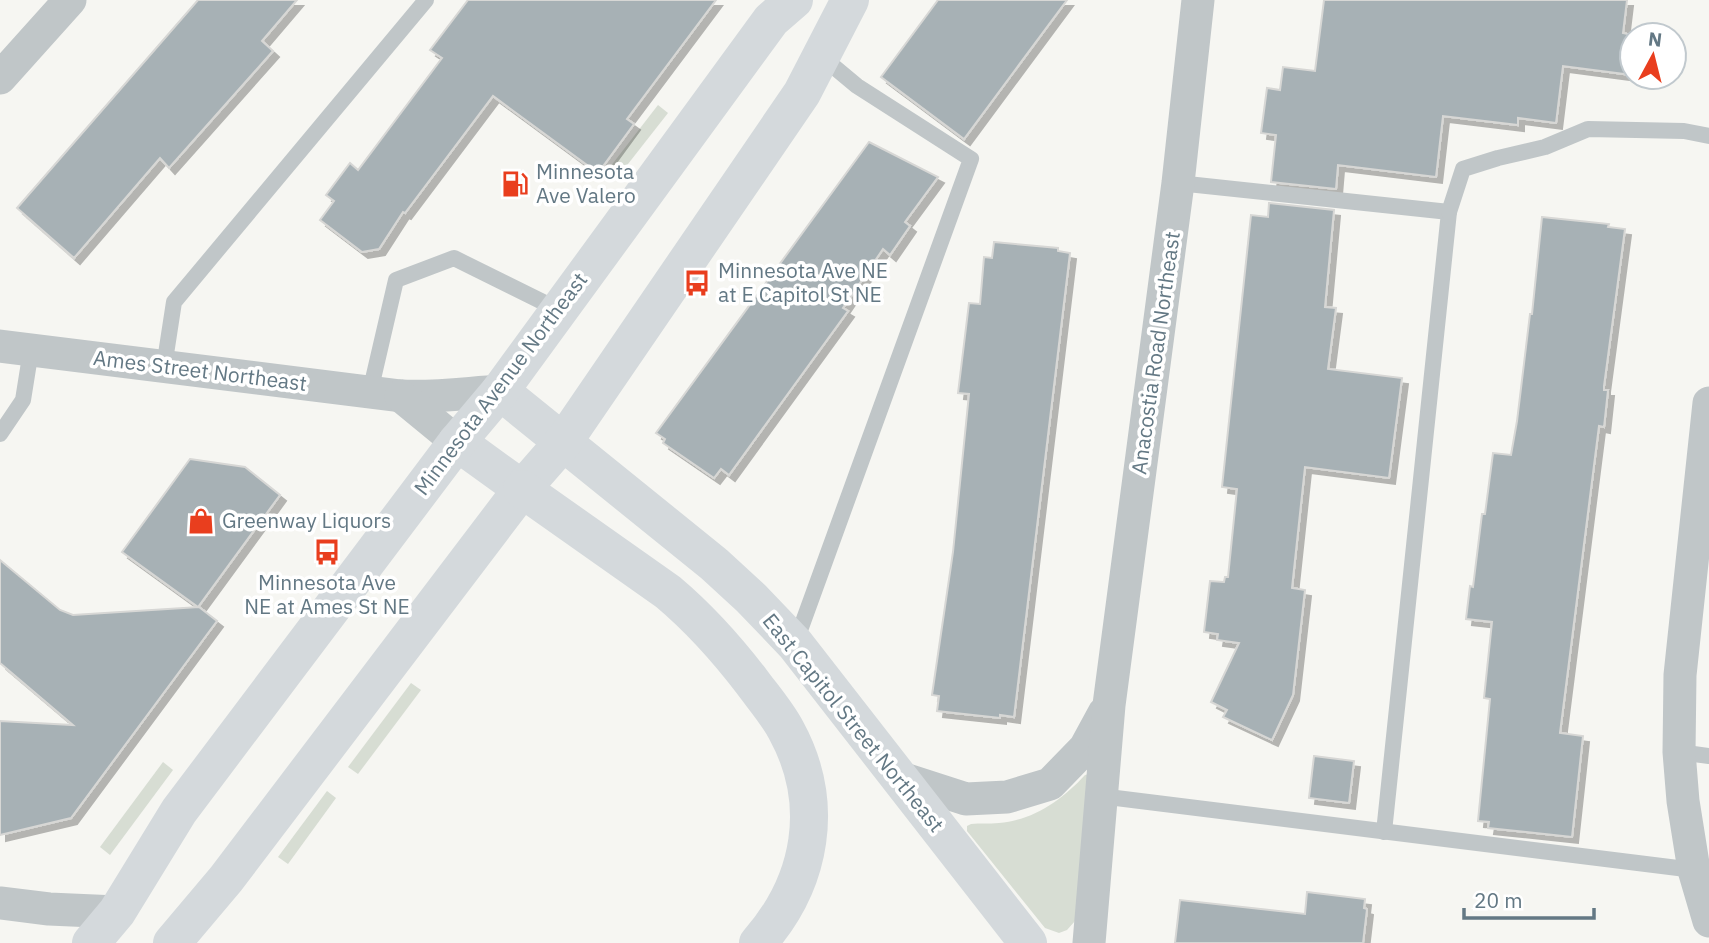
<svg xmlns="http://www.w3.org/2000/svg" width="1709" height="943" viewBox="0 0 1709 943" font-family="'IBM Plex Sans',sans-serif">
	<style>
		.green { fill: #d7ddd3 }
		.building { fill: #a7b1b5; stroke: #d7d7d5; stroke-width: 2; filter: url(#shadow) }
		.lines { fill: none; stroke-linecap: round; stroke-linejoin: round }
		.lane { stroke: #c0c6c8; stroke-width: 16 }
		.street { stroke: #c0c6c8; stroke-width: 33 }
		.secondary { stroke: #d4d9dc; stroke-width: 38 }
		.primary { stroke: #d4d9dc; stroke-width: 38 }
		.labels { text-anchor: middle; stroke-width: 7; stroke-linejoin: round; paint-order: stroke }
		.poi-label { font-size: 21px; fill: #637884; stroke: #fff; text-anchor: start }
		.street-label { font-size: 21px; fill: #637884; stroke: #fff }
	</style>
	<defs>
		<filter id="shadow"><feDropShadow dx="6" dy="6" stdDeviation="0" flood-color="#0004"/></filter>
	</defs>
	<rect width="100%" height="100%" fill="#f6f6f2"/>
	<!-- green -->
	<g class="green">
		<path d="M658,105L668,113L617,178L607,171Z"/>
		<path d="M411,683L421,690L358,774L348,767Z"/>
		<path d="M163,762L173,770L110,855L100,847Z"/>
		<path d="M1089,774L1075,921L1067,930L1059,933L1045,928L967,831V826L971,824C980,823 989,824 999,823C1034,820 1062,800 1085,775Z"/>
		<path d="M327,791L336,798L288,864L278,857Z"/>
	</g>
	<!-- building -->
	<g class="building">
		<path d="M198,0H297L262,41L273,51L169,168L160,158L74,258L17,208Z"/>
		<path d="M468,0H716L627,119L634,124L598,173L493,96L405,213L403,212L379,249L362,252L320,220L334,201L326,195L350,163L358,170L442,58L430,50Z"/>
		<path d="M938,0H1067L964,139L881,77Z"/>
		<path d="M1324,0H1627L1623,33L1632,35V75L1563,66L1556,123L1518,118V125L1443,116L1436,177L1338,165L1336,189L1271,182L1276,135L1261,133L1267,88L1280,90L1283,67L1315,71Z"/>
		<path d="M869,142L938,177L905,222L910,226L890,255L883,249L843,308L848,311L729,475L721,469L714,478L663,443L665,439L656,433Z"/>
		<path d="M1269,203L1334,210L1325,307L1336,308L1328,369L1402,378L1389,478L1305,467L1292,588L1305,590L1293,695L1272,740L1223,717L1227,710L1211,702L1239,643L1217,640L1218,634L1204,632L1210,581L1224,582L1225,577H1228L1237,489L1222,487L1251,215L1268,217Z"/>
		<path d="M1542,217L1609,224L1608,227L1625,229L1604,386V390H1608L1604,427L1599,426L1560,733L1583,736L1572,837L1488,828L1489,822L1478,821L1490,699L1484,698L1492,622L1466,619L1470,586L1473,587L1482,514H1485L1493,453L1511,455L1517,421L1530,314H1532Z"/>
		<path d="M994,242L1058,248V251L1070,253L1014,717L1000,715V718L937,711L939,696L932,695L953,552L969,394L958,393L969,303L980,304L984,257L992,258Z"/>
		<path d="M190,459L245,467L280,495L198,607L122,552Z"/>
		<path d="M0,560L60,610L73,615L199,607L217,621L71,818L0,835V721L73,725L0,663Z"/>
		<path d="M1314,756L1354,761L1349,803L1309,798Z"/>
		<path d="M1307,892L1365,899L1364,908L1367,909L1363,943H1175L1180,900L1305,914Z"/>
	</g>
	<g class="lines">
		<!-- lane -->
		<g class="lane">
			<path d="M1178,183L1449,212L1384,832"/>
			<path d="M1449,212L1463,169L1498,158L1545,147L1588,129L1684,131L1709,136"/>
			<path d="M164,367L174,302L426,0"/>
			<path d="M370,392L396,280L454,258L559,310"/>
			<path d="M0,434L23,400L31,350"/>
			<path d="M795,644L971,159L857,86L821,56"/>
			<path d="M1679,752L1709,756"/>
			<path d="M1100,796L1694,870"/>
		</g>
		<!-- street -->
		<g class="street">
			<path d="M0,78L70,0"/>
			<path d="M0,346L401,396C434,398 467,393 500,391"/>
			<path d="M401,396L457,442"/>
			<path d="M1709,403L1680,675L1679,752L1683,801L1694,870L1709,921"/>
			<path d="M898,777L966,799L1007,797L1050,784L1085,748L1104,713"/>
			<path d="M0,903L49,909L117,912"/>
			<path d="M1089,943L1109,705L1178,183L1198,0"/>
		</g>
		<!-- secondary -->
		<g class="secondary">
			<path d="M500,391L714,564L751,598L795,644L1028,943"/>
			<path d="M457,442L522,489"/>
			<path d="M91,943L117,912L179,811L457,442L500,391L771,20L794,0"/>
			<path d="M172,943L226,879L522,489L564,441L802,93L850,0"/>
		</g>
		<!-- primary -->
		<path class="primary" d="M522,489L668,592C700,619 726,648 752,682C763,697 777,713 786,730C826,803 812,882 758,943"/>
	</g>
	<!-- icons -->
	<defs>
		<g id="fuel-bare" transform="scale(2.1)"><path d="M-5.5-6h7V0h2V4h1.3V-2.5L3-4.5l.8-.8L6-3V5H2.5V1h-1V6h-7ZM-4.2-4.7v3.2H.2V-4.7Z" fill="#e93e1e" stroke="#fff" stroke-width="2.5" paint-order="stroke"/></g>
		<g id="bus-bare" transform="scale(2.1)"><path d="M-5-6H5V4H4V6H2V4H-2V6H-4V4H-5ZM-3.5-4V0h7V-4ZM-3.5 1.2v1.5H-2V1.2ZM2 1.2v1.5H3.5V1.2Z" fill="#e93e1e" stroke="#fff" stroke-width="2.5" paint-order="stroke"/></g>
		<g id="shop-bare" transform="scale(2.1)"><path d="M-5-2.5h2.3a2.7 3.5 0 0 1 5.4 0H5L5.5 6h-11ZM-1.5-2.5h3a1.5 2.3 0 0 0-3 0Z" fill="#e93e1e" stroke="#fff" stroke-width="2.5" paint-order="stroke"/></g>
	</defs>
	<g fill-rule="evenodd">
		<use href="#fuel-bare" x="515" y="184"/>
		<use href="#bus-bare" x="697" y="283"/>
		<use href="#shop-bare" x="201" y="521"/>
		<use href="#bus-bare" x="327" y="552"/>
	</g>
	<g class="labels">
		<!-- poi labels -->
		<g class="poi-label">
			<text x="536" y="179">Minnesota<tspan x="536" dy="24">Ave Valero</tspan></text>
			<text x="718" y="278">Minnesota Ave NE<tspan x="718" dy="24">at E Capitol St NE</tspan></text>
			<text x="222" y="528">Greenway Liquors</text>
			<text x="327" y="590" text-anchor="middle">Minnesota Ave<tspan x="327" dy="24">NE at Ames St NE</tspan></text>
		</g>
		<!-- street labels -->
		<g class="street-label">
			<text transform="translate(1156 353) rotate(-82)" y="7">Anacostia Road Northeast</text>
			<text transform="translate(200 371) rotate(7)" y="7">Ames Street Northeast</text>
			<text transform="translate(501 384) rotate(-53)" y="7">Minnesota Avenue Northeast</text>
			<text transform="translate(853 723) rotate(51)" y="7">East Capitol Street Northeast</text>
		</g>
	</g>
	<!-- north arrow -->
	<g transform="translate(1653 56) rotate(7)"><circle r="33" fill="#ffffff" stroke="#c1c9ce" stroke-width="2"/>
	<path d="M0-5L12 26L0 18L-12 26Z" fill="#e93e1e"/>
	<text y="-10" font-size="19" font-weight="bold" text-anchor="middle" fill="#637884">N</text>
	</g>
	<!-- scale -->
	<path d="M1464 908v10h130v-10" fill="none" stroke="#637884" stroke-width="3.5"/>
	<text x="1474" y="908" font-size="21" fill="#637884" stroke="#ffffff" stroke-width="5" paint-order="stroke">20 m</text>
</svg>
